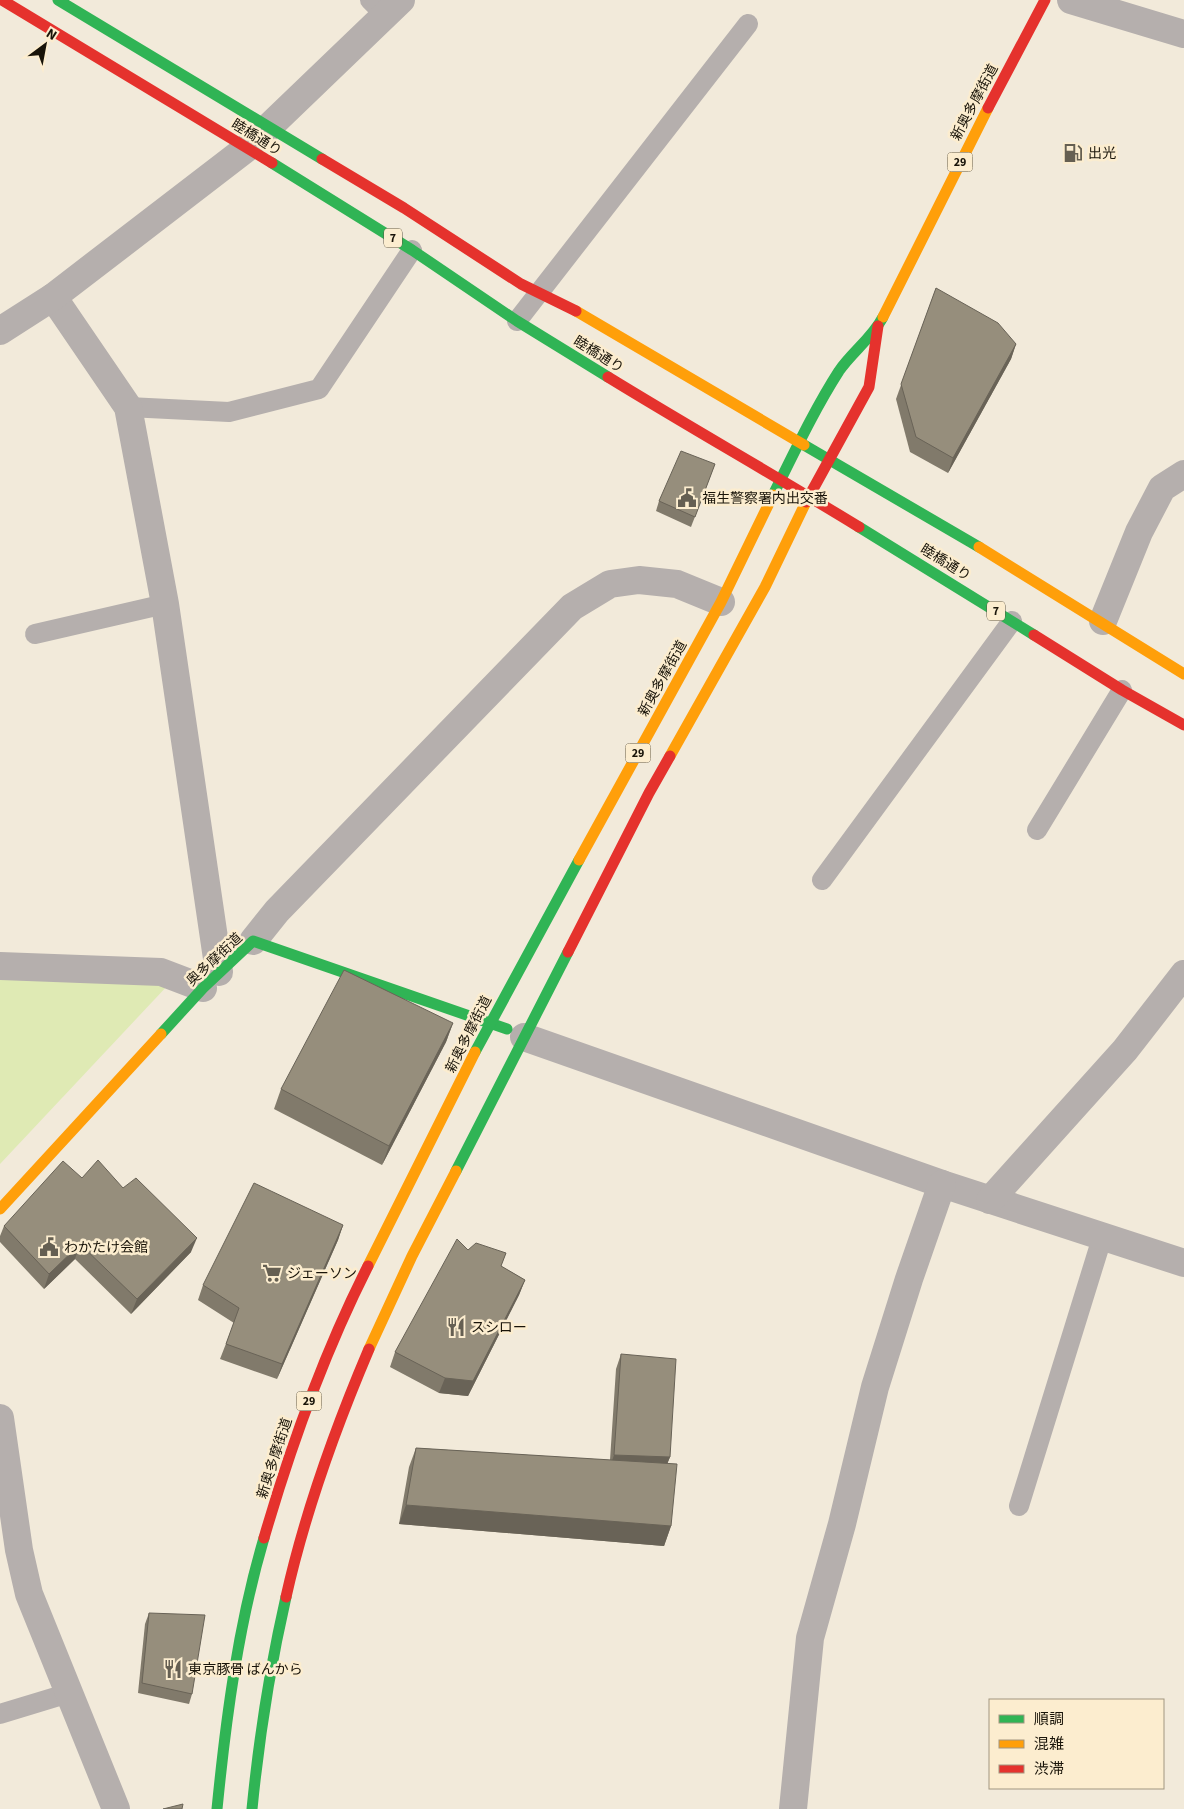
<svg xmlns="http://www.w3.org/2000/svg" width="1184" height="1809" viewBox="0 0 1184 1809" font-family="'Source Sans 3','Noto Sans JP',sans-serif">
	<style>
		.green { fill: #dfeab4 }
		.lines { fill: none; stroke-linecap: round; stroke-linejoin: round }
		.lane { stroke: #b5afad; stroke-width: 20 }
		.street { stroke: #b5afad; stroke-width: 28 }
		.fast { stroke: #30b455; stroke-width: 11 }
		.slow { stroke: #ff9f0a; stroke-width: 11 }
		.jam { stroke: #e5322d; stroke-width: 11 }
		.wall { fill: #817a6b }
		.shaded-wall { fill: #696357 }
		.building { fill: #968e7c; stroke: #696357 }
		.labels { text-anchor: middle; stroke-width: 5; stroke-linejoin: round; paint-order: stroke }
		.shield { fill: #fcedcf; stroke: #5d5544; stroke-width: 1 }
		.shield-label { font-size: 12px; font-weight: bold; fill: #191409 }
		.street-label { font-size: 14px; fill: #191409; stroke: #fcedcf }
		.poi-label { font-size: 14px; fill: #191409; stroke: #fcedcf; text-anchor: start }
	</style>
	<rect width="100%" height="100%" fill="#f2eada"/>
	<!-- green -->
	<path class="green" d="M0,976L169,984L0,1164Z"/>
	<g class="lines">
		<!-- lane -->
		<g class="lane">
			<path d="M370,0L385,15"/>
			<path d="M517,321L748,24"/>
			<path d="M128,407L229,412L319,389L412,250"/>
			<path d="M35,634L165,604"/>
			<path d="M1037,830L1122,690"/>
			<path d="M822,880L1012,621"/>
			<path d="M1019,1506L1102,1238"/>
			<path d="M0,1714L69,1693"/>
		</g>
		<!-- street -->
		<g class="street">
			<path d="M1071,0L1184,34"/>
			<path d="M53,297L128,407L165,604L219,972"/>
			<path d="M0,331L53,297L247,148L401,0"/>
			<path d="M1103,621L1139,532L1162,488L1184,474"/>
			<path d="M253,941L277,911L572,607L610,584L639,580L677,584L721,602"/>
			<path d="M0,966L161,972L203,988"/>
			<path d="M524,1037L942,1184L1184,1263"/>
			<path d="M990,1200L1125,1050L1184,974"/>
			<path d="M0,1418L19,1550L29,1594L116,1809"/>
			<path d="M793,1809L810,1638L842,1524L875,1387L909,1279L942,1184"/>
		</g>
		<!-- fast -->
		<g class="fast">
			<path d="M58,0L322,159"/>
			<path d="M272,163L412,250L517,321L608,377"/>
			<path d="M804,445L979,547"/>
			<path d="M773,495C794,453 814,410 839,371C852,352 872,338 883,317"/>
			<path d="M859,527L1034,635"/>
			<path d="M161,1034L203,988L253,941L507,1029"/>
			<path d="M475,1052L579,860"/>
			<path d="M456,1171L568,952"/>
			<path d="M217,1809C226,1718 238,1626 264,1538"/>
			<path d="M252,1809C259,1738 270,1667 286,1597"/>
		</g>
		<!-- slow -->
		<g class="slow">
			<path d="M576,311L804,445"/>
			<path d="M883,317L988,108"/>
			<path d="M979,547L1184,674"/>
			<path d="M670,756L765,587L806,502"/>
			<path d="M579,860L721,602L773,495"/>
			<path d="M0,1209L161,1034"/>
			<path d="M368,1266L475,1052"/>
			<path d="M369,1349L412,1256L456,1171"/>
		</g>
		<!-- jam -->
		<g class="jam">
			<path d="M2,0L272,163"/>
			<path d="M988,108L1045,0"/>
			<path d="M322,159L404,208L521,284L576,311"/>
			<path d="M608,377C691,428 776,476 859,527"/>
			<path d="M806,502L869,387L878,326"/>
			<path d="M1034,635L1122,690L1184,725"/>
			<path d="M568,952L649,793L670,756"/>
			<path d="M264,1538C291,1445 324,1353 368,1266"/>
			<path d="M286,1597C305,1512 335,1429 369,1349"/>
		</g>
	</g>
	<!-- wall -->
	<g class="wall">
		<path d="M936,288L1016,344L1011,359L948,473L910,452L896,399Z"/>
		<path d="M715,464L691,527L656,511L659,501Z"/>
		<path d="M453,1023L446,1042L382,1165L274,1109L281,1089Z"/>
		<path d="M82,1178L123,1188L191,1252L131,1314L75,1259L44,1289L0,1242V1236L4,1226Z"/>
		<path d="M343,1225L338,1240L277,1379L220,1359L234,1323L198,1300L203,1285Z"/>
		<path d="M468,1250L506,1253L501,1266L525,1280L519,1295L468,1396L439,1393L390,1367L395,1352Z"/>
		<path d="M621,1354L670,1457L667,1464L671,1526L664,1546L399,1524L409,1467L416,1448L610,1460L616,1369Z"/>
		<path d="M149,1613L192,1694L189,1704L138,1693L145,1624Z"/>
	</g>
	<!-- shaded-wall -->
	<g class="shaded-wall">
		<path d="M1016,344L1011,359L948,473L953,458Z"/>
		<path d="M453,1023L446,1042L382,1165L389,1146Z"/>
		<path d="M343,1225L338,1240L277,1379L282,1364Z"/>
		<path d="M197,1238L191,1252L131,1314L137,1299Z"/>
		<path d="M80,1244L75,1259L44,1289L49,1274Z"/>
		<path d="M525,1280L519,1295L468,1396L439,1393L445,1378Z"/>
		<path d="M614,1455L670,1457L664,1472L609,1470Z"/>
		<path d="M406,1505L671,1526L664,1546L399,1524Z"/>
	</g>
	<!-- building -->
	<g class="building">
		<path d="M936,288L998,323L1016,344L953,458L916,437L901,384Z"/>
		<path d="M681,451L715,464L695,517L659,501Z"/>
		<path d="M344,970L453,1023L389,1146L281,1089Z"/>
		<path d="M98,1160L123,1188L136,1178L197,1238L137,1299L80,1244L49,1274L4,1226L63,1161L82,1178Z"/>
		<path d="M254,1183L343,1225L282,1364L226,1344L239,1308L203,1285Z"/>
		<path d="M457,1239L468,1250L476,1243L506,1253L501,1266L525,1280L473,1381L445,1378L395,1352Z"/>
		<path d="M621,1354L676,1359L670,1457L614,1455Z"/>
		<path d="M416,1448L677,1464L671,1526L406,1505Z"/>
		<path d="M149,1613L205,1615L192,1694L142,1683Z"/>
		<path d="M183,1804L182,1809H163Z"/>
	</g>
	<!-- icons -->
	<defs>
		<g id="fuel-bare" transform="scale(1.5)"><path d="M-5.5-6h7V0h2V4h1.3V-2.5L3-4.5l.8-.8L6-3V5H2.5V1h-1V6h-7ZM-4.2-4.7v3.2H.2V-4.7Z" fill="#655f52" stroke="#fcedcf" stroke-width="2.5" paint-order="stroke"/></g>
		<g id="civic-bare" transform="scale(1.5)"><path d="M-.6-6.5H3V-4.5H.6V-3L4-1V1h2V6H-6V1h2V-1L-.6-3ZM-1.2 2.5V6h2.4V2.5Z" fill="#655f52" stroke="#fcedcf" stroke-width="2.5" paint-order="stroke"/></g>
		<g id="supermarket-bare" transform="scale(1.5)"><path d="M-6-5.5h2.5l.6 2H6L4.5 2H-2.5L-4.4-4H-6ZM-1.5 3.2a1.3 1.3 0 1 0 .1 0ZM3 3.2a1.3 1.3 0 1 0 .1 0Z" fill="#655f52" stroke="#fcedcf" stroke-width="2.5" paint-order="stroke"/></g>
		<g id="restaurant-bare" transform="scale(1.5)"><path d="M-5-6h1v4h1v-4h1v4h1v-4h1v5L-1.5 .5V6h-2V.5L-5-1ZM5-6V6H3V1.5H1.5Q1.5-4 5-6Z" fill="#655f52" stroke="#fcedcf" stroke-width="2.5" paint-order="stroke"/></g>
	</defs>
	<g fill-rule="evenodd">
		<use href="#fuel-bare" x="1073" y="153"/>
		<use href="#civic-bare" x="687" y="498"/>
		<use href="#civic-bare" x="49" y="1247"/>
		<use href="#supermarket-bare" x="272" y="1273"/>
		<use href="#restaurant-bare" x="456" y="1327"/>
		<use href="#restaurant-bare" x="173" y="1669"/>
	</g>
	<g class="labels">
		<!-- shield labels -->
		<g class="shield">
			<rect x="947.5" y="152.5" width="25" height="19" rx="4"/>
			<rect x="384" y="228.5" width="18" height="19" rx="4"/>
			<rect x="987" y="601.5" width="18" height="19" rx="4"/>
			<rect x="625.5" y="743.5" width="25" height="19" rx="4"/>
			<rect x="296.5" y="1391.5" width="25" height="19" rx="4"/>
		</g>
		<g class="shield-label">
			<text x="960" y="166">29</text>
			<text x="393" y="242">7</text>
			<text x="996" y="615">7</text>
			<text x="638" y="757">29</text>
			<text x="309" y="1405">29</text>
		</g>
		<!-- street labels -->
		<g class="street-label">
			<text transform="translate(974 102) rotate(-62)" y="5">新奥多摩街道</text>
			<text transform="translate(257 137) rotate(32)" y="5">睦橋通り</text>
			<text transform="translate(599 354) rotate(32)" y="5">睦橋通り</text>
			<text transform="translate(946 562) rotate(32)" y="5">睦橋通り</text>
			<text transform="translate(662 678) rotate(-61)" y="5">新奥多摩街道</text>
			<text transform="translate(214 959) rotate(-43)" y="5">奥多摩街道</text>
			<text transform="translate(468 1034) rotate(-63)" y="5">新奥多摩街道</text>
			<text transform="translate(274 1458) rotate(-72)" y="5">新奥多摩街道</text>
		</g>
		<!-- poi labels -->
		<g class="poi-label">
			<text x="1088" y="158">出光</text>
			<text x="702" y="503">福生警察署内出交番</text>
			<text x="64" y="1252">わかたけ会館</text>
			<text x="287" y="1278">ジェーソン</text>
			<text x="471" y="1332">スシロー</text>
			<text x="188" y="1674">東京豚骨 ばんから</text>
		</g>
	</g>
	<!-- legend -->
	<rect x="989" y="1699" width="175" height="90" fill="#fcedcf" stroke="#a19680"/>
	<rect x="999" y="1715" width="25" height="8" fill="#30b455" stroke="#a19680"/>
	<text x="1034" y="1724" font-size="15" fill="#191409">順調</text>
	<rect x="999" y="1740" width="25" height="8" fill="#ff9f0a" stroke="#a19680"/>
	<text x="1034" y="1749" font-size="15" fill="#191409">混雑</text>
	<rect x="999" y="1765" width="25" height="8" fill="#e5322d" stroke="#a19680"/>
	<text x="1034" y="1774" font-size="15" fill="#191409">渋滞</text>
	<!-- north arrow -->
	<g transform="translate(45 45) rotate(32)" stroke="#fcedcf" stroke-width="4" paint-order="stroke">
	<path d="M0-4L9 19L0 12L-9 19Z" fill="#191409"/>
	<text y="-8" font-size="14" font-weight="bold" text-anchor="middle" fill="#191409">N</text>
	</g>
</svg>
